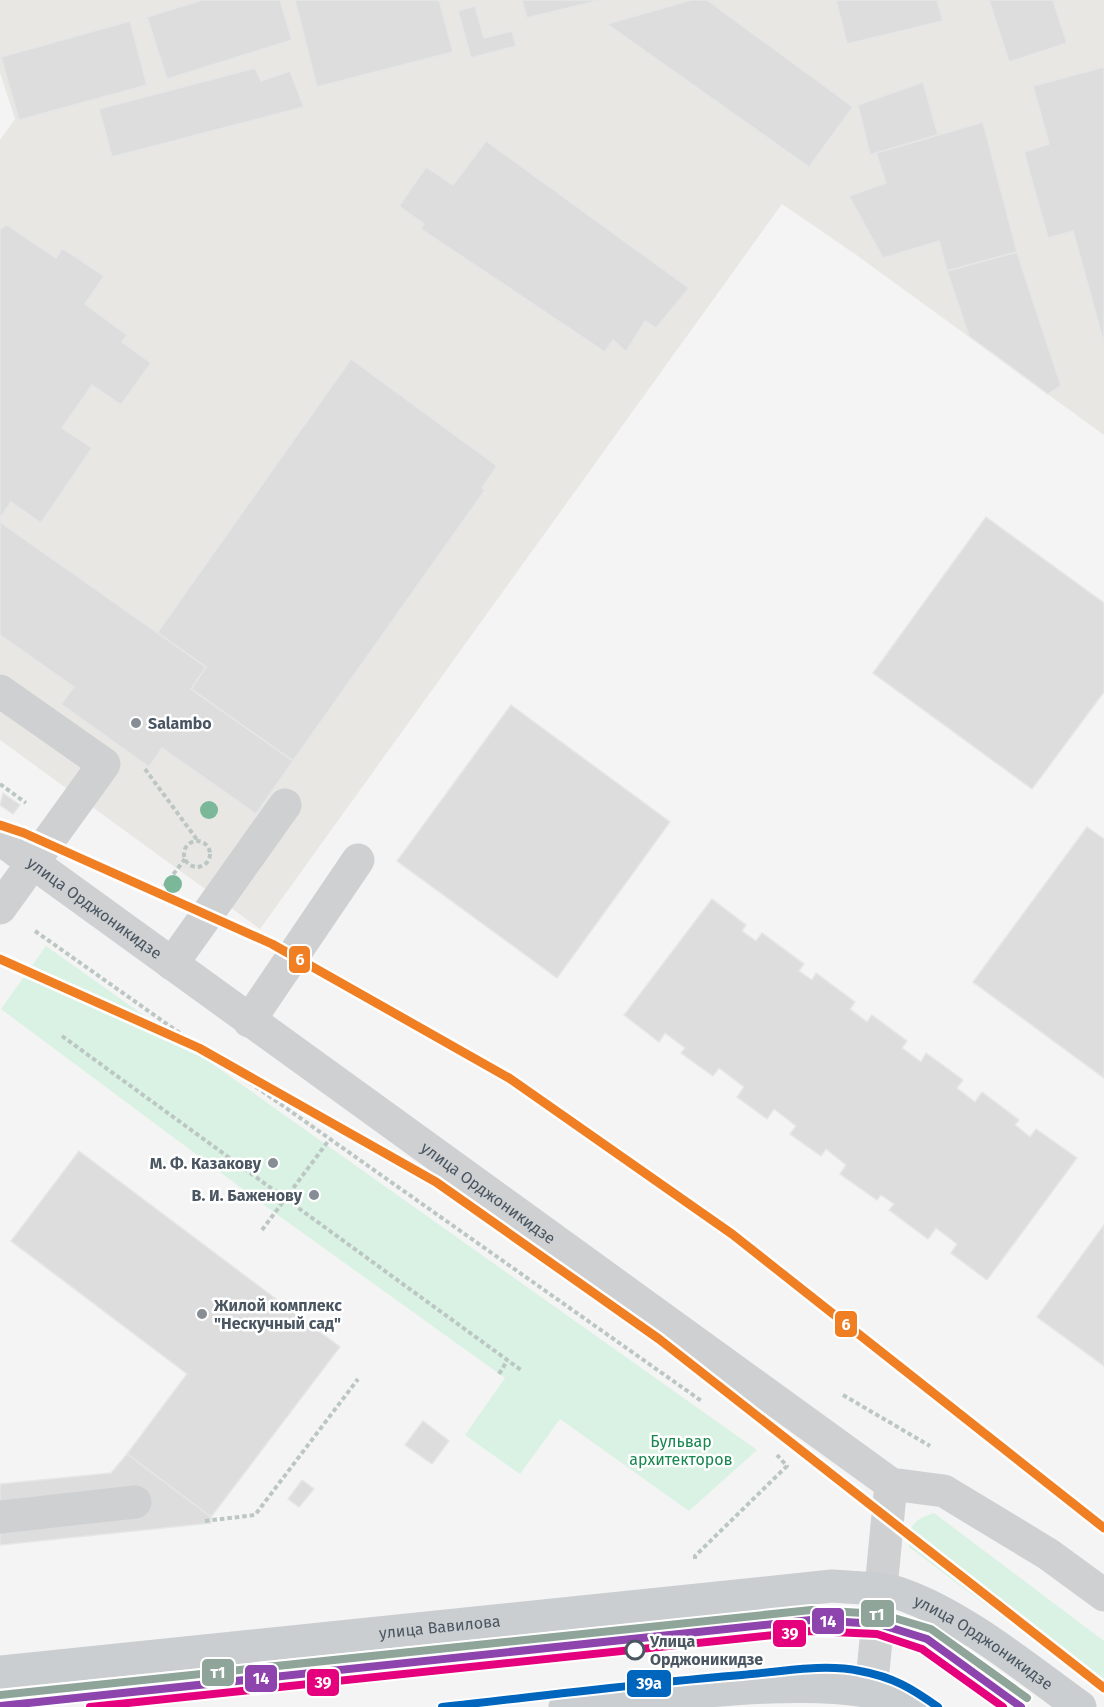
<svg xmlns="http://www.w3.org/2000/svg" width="1104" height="1707" viewBox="0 0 1104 1707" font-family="'Fira Sans',sans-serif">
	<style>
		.commercial { fill: #e8e7e3 }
		.green { fill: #d9f2e3 }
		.building { fill: #ddddde; stroke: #e5e6e7; stroke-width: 1.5 }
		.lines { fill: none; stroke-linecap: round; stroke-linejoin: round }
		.path { stroke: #bcc7c4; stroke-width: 4; stroke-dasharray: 4.5 3; stroke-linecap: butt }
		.minor { stroke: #ced0d2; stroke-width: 33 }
		.major { stroke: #caced1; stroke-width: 33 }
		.tram-1-casing { stroke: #fff; stroke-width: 12 }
		.tram-2-casing { stroke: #fff; stroke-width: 12 }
		.tram-3-casing { stroke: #fff; stroke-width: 12 }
		.tram-4-casing { stroke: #fff; stroke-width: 12 }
		.tram-1 { stroke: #8e44ad; stroke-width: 8 }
		.tram-2 { stroke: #e5007d; stroke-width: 8 }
		.tram-3 { stroke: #90a59a; stroke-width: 8 }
		.tram-4 { stroke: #0065bd; stroke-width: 8 }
		.metro-1-casing { stroke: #fff; stroke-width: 14 }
		.metro-1 { stroke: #f07e23; stroke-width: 9 }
		.tree { fill: #7ab899 }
		.poi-dot { fill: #868d94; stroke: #fff; stroke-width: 2 }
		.stop-dot { fill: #fff; stroke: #4a5661; stroke-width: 3 }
		.labels { text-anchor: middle; stroke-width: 5; stroke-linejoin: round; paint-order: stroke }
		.poi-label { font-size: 16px; font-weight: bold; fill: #4a5661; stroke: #fff; text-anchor: start }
		.street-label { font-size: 16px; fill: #4a5661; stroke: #fff }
		.park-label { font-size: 16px; fill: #17864f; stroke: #fff }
		.stop-label { font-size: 16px; font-weight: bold; fill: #4a5661; stroke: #fff; text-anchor: start }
		.line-badge { stroke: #fff; stroke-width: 2 }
		.badge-label { font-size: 16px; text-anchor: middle; font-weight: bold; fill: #fff }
	</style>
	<rect width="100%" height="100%" fill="#f4f4f4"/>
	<!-- commercial -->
	<path class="commercial" d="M0,0H1104V435L855,254L782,204L260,929L0,740V140L15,119L0,73Z"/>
	<!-- green -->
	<g class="green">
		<path d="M46,946L757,1450L689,1511L560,1419L520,1474L465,1435L505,1378L275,1213L1,1009Z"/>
		<path d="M934,1513L1104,1641V1694L909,1547C909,1525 913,1520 934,1513Z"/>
	</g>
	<!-- building -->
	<g class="building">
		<path d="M202,0H280L292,40L167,79L147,17Z"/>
		<path d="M295,0H439L453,52L317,87Z"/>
		<path d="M522,0H601L527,18Z"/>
		<path d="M691,0H707L853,107L809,167L607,24Z"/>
		<path d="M836,0H937L943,21L847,44Z"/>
		<path d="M989,0H1053L1067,43L1009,62Z"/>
		<path d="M475,6L484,38L512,31L516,46L471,58L458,11Z"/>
		<path d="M130,21L147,85L19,120L1,57Z"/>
		<path d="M1104,67V343L1073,231L1048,238L1024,152L1049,144L1033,86Z"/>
		<path d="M255,68L261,81L290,71L304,107L112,157L99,109Z"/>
		<path d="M923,82L938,135L870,155L858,105Z"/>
		<path d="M983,122L1017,252L947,271L939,241L883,258L849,196L886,183L876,153Z"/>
		<path d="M486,141L689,288L656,328L645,321L626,352L613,340L605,352L421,229L424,224L399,206L426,167L453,185Z"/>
		<path d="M7,225L56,258L62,248L104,276L85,304L127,335L122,342L151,363L121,405L92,385L62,428L92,448L41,523L11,502L0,518V229Z"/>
		<path d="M1017,252L1061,386L1048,394L969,336L947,271Z"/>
		<path d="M351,359L497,466L482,488L485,490L293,761L191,689L206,667L157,633Z"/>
		<path d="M986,517L1104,603V692L1032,789L873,673Z"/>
		<path d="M0,522L206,667L191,689L293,761L256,814L162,748L149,767L61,704L74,687L0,635Z"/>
		<path d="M511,705L670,822L557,978L397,861Z"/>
		<path d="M3,793L20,805L13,814L0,805Z"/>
		<path d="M1087,827L1104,839V1078L973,982Z"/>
		<path d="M712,899L746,925L742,931L756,941L762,933L804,964L799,971L812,980L816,973L855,1002L850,1009L867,1022L872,1015L907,1041L902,1048L921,1062L926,1053L963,1080L957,1088L975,1102L982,1092L1019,1120L1015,1125L1030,1137L1036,1129L1077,1158L987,1280L951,1253L957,1244L936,1228L928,1239L889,1210L894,1204L881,1195L877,1200L840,1174L846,1165L826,1149L821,1156L790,1134L796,1126L774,1109L767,1119L737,1097L744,1087L719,1068L713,1076L681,1053L685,1048L665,1033L659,1042L624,1015Z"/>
		<path d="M79,1151L340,1347L211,1517L127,1454L187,1374L11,1241Z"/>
		<path d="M1104,1225V1366L1037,1317Z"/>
		<path d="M423,1421L449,1441L432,1464L405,1445Z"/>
		<path d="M127,1454L211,1517V1523L0,1545V1484L111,1473Z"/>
		<path d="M302,1480L314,1489L299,1507L288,1499Z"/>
	</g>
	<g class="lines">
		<!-- path -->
		<g class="path">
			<path d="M145,769L198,841"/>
			<path d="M0,784L26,803"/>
			<circle cx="197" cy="854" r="13"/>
			<path d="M155,898L185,859"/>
			<path d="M35,931L703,1402"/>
			<path d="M62,1036L521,1370"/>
			<path d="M262,1230L329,1140"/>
			<path d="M499,1374L507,1361"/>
			<path d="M843,1395L930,1446"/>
			<path d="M205,1521L255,1515L358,1379"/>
			<path d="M695,1559V1556L787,1466L777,1455"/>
		</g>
		<!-- minor -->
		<g class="minor">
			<path d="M0,691L104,764L0,908"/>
			<path id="s1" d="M0,839L891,1484L944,1491L1048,1554L1104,1595"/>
			<path d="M172,964L285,805"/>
			<path d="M249,1021L358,860"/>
			<path d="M0,1517L135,1502"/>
			<path d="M871,1692L891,1484"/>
		</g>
		<!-- major -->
		<g class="major">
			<path id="s2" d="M0,1672L832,1586C855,1588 879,1587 901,1594C962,1615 1027,1669 1080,1707"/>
			<path d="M565,1707C639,1699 852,1665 910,1707"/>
		</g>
		<!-- tram-1 casing -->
		<g class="tram-1-casing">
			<path id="tram-1" d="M0,1706L811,1620L879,1624L927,1639L1021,1707"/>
		</g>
		<!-- tram-2 casing -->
		<g class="tram-2-casing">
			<path id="tram-2" d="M90,1707L811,1631L877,1634L922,1649L1003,1707"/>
		</g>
		<!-- tram-3 casing -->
		<g class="tram-3-casing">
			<path id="tram-3" d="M0,1695L811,1610L881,1614L931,1629L1027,1698"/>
		</g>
		<!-- tram-4 casing -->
		<g class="tram-4-casing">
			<path id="tram-4" d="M442,1707C542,1696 642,1683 742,1675C780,1672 823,1663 860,1671C893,1677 911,1688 938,1707"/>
		</g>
		<!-- tram-1 -->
		<use href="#tram-1" class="tram-1"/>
		<!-- tram-2 -->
		<use href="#tram-2" class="tram-2"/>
		<!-- tram-3 -->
		<use href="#tram-3" class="tram-3"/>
		<!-- tram-4 -->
		<use href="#tram-4" class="tram-4"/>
		<!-- metro-1 casing -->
		<g class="metro-1-casing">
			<g id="metro-1">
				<path d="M0,825L24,833L272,944L509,1078L732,1234L1104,1528"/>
				<path d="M0,959L199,1048L436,1182L659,1339L1104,1688"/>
			</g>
		</g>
		<!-- metro-1 -->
		<use href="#metro-1" class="metro-1"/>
	</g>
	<!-- trees -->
	<g class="tree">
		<circle cx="209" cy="810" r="9"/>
		<circle cx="173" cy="884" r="9"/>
	</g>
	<!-- markers -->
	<g class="poi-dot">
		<circle cx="136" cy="723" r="6"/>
		<circle cx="273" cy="1163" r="6"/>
		<circle cx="314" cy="1195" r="6"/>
		<circle cx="202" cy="1314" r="6"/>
	</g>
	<circle class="stop-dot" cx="635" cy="1650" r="9"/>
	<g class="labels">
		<!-- poi labels -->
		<g class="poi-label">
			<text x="148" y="729">Salambo</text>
			<text x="261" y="1169" text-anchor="end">М. Ф. Казакову</text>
			<text x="302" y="1201" text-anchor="end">В. И. Баженову</text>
			<text x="214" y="1311">Жилой комплекс<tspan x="214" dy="18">"Нескучный сад"</tspan></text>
		</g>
		<!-- street labels -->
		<g class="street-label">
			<text dy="6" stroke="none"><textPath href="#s1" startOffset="117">улица Орджоникидзе</textPath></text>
			<text dy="6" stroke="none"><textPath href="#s1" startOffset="603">улица Орджоникидзе</textPath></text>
			<text dy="6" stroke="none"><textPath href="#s2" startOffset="442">улица Вавилова</textPath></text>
			<text dy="6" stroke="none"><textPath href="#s2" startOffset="1002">улица Орджоникидзе</textPath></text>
		</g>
		<!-- park labels -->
		<g class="park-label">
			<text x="681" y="1447">Бульвар<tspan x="681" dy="18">архитекторов</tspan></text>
		</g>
		<!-- stop labels -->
		<g class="stop-label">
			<text x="650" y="1647">Улица<tspan x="650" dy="18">Орджоникидзе</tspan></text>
		</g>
	</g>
	<g class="line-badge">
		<rect x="288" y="945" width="23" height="29" rx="6" fill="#f07e23"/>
		<rect x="834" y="1310" width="24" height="28" rx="6" fill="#f07e23"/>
		<rect x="860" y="1599" width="35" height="29" rx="6" fill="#90a59a"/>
		<rect x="811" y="1607" width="34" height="28" rx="6" fill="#8e44ad"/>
		<rect x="772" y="1619" width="35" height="29" rx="6" fill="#e5007d"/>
		<rect x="201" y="1658" width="34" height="29" rx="6" fill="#90a59a"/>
		<rect x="244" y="1664" width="34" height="29" rx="6" fill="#8e44ad"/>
		<rect x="306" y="1668" width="34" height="29" rx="6" fill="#e5007d"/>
		<rect x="626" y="1669" width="46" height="29" rx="6" fill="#0065bd"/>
	</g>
	<g class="badge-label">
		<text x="300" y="965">6</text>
		<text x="846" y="1330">6</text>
		<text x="877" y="1620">т1</text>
		<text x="828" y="1627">14</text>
		<text x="790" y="1639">39</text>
		<text x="218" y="1678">т1</text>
		<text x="261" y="1684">14</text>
		<text x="323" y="1688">39</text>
		<text x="649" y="1689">39а</text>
	</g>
</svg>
